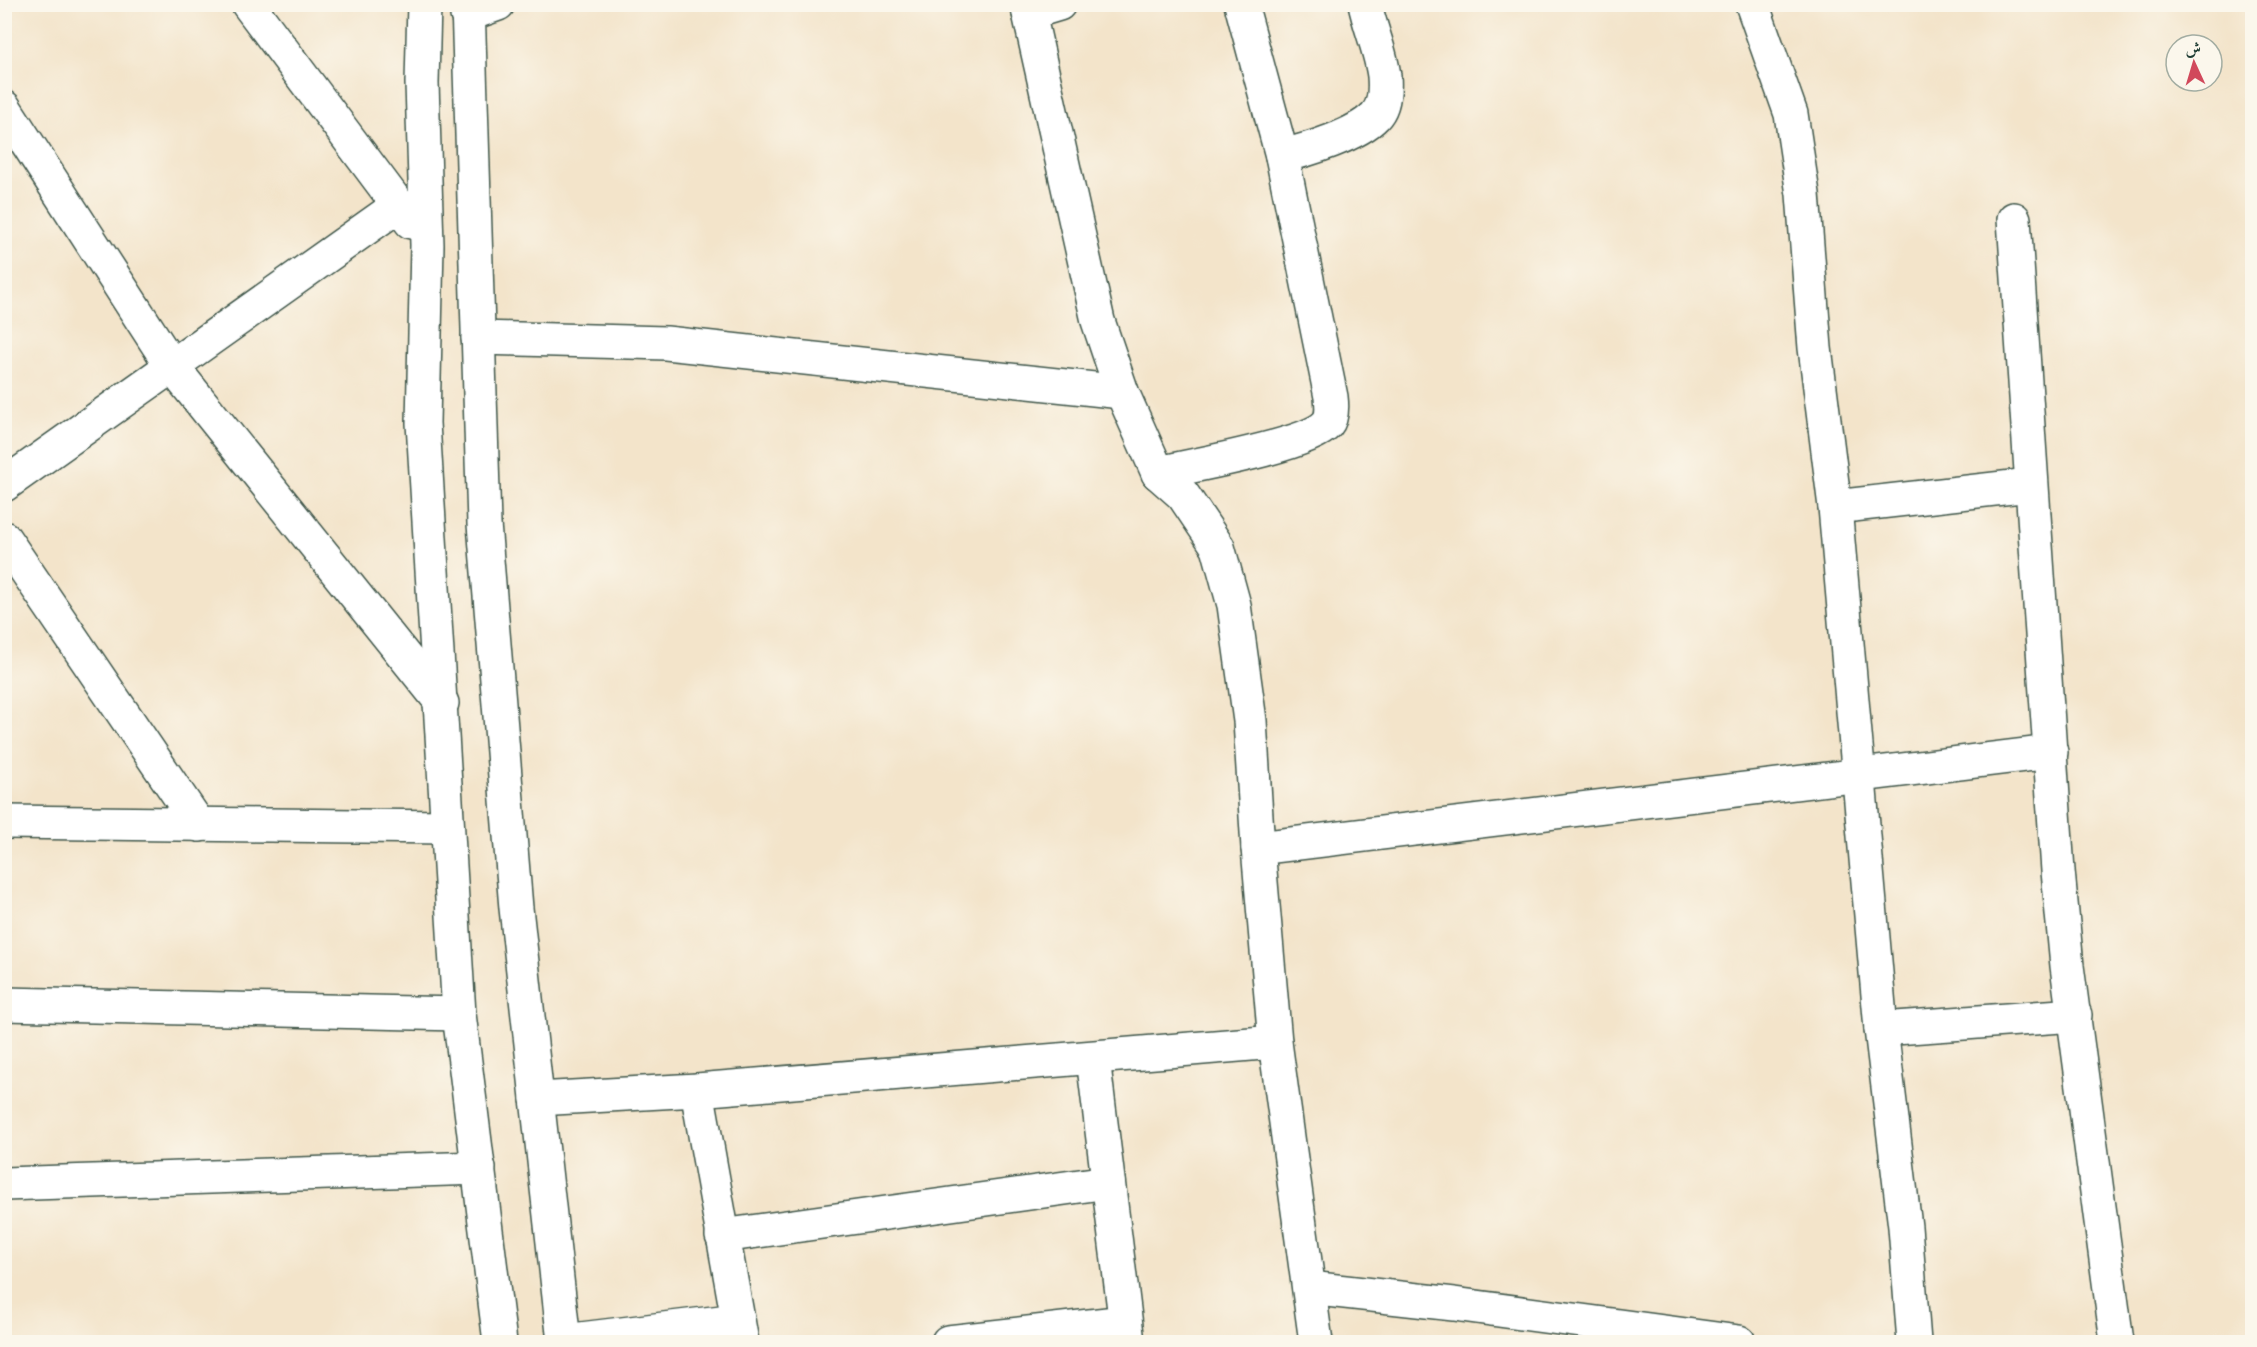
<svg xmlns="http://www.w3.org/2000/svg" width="2257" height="1347" viewBox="0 0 2257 1347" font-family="'Gentium Book Plus',Amiri,serif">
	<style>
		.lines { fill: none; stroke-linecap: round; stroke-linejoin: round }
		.minor-casing { stroke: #3f564a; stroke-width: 36 }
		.major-casing { stroke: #3f564a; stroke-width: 36 }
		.minor { stroke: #fff; stroke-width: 33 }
		.major { stroke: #fff; stroke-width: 33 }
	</style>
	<rect width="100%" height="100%" fill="#fbf7ec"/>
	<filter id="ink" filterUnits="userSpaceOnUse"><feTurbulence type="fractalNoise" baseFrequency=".0167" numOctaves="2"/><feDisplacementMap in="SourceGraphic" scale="12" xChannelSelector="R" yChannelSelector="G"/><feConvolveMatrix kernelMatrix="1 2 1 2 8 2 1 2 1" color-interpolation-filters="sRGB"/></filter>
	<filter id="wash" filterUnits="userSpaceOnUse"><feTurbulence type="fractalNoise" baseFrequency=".008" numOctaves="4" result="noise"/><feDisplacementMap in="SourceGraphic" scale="24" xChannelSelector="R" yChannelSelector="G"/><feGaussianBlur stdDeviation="1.35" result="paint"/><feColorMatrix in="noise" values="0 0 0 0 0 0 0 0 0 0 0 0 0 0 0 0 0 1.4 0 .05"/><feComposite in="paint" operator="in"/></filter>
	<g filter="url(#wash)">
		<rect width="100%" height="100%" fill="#f3e4ca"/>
	</g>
	<g filter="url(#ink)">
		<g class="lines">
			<!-- minor casing -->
			<g class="minor-casing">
				<g id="minor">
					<path d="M248,4L411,222"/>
					<path d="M1027,4L1098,321L1122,392L1158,473L1183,495L1218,547L1234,605L1250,721L1258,848L1275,1042L1316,1342"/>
					<path d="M1752,4L1791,114L1803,194L1815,348L1835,507L1881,1029L1905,1227L1914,1342"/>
					<path d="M1029,13L1059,4"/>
					<path d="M467,15L498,4"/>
					<path d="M4,107L171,365L442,703"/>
					<path d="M1282,156C1308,150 1357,135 1375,116C1385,106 1385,89 1384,76C1381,52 1370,28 1365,4"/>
					<path d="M2014,219L2058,871L2067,966L2117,1342"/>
					<path d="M478,338L666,343L1122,392"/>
					<path d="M1158,473C1190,466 1309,445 1327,424C1333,417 1332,405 1331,397L1282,156L1241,4"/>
					<path d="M4,485L399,205"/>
					<path d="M1835,507L2030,485"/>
					<path d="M4,538L199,825"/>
					<path d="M4,822L447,827"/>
					<path d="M1258,848L2051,752"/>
					<path d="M4,1004L459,1014"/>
					<path d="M1881,1029L2075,1015"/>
					<path d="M1093,1058L1128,1342"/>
					<path d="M697,1090L742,1342"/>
					<path d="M537,1099L697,1090L1275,1042"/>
					<path d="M4,1184L479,1168"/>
					<path d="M722,1236L1108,1182"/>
					<path d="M1309,1288L1454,1304L1739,1342"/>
					<path d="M564,1341L738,1320"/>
					<path d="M948,1342L1125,1322"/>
				</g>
			</g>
			<!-- major casing -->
			<g class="major-casing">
				<g id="major">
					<path d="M424,4L422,83L427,245L423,423L459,1014L500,1342"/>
					<path d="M468,4L484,524L516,908L564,1342"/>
				</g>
			</g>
			<!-- minor -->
			<use href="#minor" class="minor"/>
			<!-- major -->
			<use href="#major" class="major"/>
		</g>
	</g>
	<!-- margin -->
	<rect width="2257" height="1347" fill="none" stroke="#fbf7ec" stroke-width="24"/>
	<!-- north arrow -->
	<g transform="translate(2194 63) rotate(356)"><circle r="28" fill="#fbf7ec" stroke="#a3ada2" stroke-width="1.5"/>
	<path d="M0-4.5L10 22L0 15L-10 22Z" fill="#d1495b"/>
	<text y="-9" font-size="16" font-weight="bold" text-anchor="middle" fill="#1f3d34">ش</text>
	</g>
</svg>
